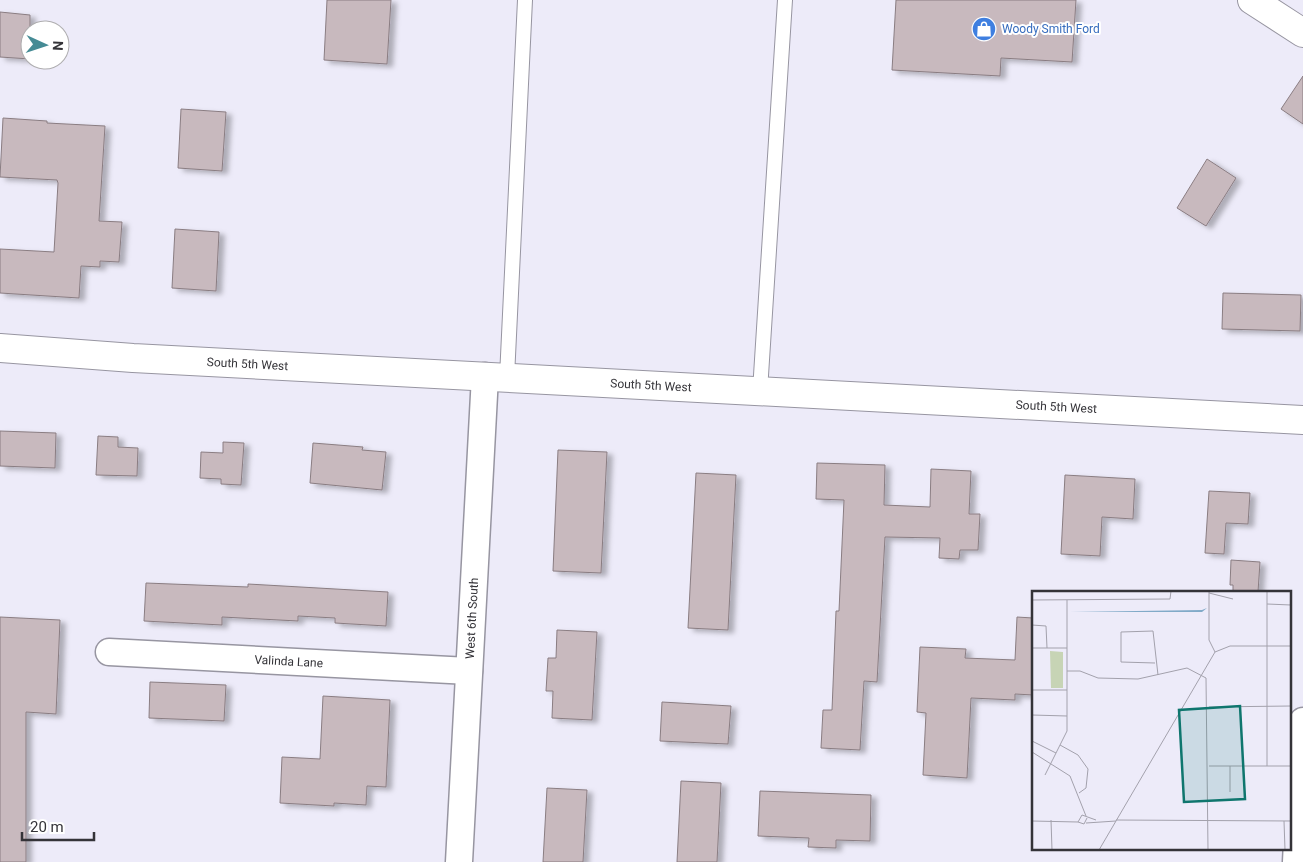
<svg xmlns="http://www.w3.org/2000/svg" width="1303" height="862" viewBox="0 0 1303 862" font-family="Roboto,sans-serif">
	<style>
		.building { fill: #c8b9be; stroke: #8a7d82; filter: url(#shadow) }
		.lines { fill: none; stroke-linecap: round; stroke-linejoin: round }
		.lane-casing { stroke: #9795a1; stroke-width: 16 }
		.street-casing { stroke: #9795a1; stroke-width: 29 }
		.secondary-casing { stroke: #9795a1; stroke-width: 30 }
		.primary-casing { stroke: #9795a1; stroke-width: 30 }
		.lane { stroke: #fff; stroke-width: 14 }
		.street { stroke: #fff; stroke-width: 26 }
		.secondary { stroke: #fff; stroke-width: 28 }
		.primary { stroke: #fff; stroke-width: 28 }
		.labels { text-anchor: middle; stroke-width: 4; stroke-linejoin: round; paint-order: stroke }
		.shop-label { font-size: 12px; fill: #366cbe; stroke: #fff; text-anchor: start }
		.street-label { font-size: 12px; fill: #343338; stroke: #fff }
		.inset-road { fill: none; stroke: #a3a1ac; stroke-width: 1 }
		.view { fill: #0f766e; fill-opacity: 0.15; stroke: #0f766e; stroke-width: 2.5 }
		.inset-edge { fill: none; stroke: #343338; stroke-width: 2.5 }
	</style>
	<defs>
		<filter id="shadow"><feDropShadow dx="5.5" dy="3" stdDeviation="2.5" flood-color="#0004"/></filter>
	</defs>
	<rect width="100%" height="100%" fill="#edebf9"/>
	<!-- building -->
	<g class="building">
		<path d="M327,0H391L387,64L324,60Z"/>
		<path d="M896,0H1076L1072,62L1001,58L1000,76L892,70Z"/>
		<path d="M0,12L30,15V59L0,57Z"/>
		<path d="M1303,76V124L1281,109Z"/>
		<path d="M181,109L226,112L222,171L178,168Z"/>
		<path d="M3,118L47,121V123L105,126L99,221L122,222L119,262L100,261V267L81,266L79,298L0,293V249L54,252L58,183L57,180L0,177Z"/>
		<path d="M1207,159L1236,178L1206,226L1177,208Z"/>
		<path d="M175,229L219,232L216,291L172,288Z"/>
		<path d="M1223,293L1301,295L1300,331L1222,329Z"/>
		<path d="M0,431L56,433L55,468L0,466Z"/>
		<path d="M98,436L118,437V447L138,448L137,476L96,475Z"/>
		<path d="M223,442L244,443L241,485L221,484V479L200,478L201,452L223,453Z"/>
		<path d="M313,443L363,447L362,450L386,452L382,490L310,483Z"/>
		<path d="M558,450L607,452L601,573L553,571Z"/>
		<path d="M817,463L885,465L884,505L930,507L931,469L971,471L969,514H980L978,550H960L959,559L939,558L940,538L885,537L877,682L864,681L860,750L821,748L823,710H832L836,611H839L844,500L816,499Z"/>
		<path d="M696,473L736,475L728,630L688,628Z"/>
		<path d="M1065,475L1135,479L1133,519L1102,517L1100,556L1061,554Z"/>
		<path d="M1209,491L1250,493L1248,524L1226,523L1224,554L1205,553Z"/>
		<path d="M1231,560L1260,562L1258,592H1233V585H1230Z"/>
		<path d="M146,583L248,587V584L388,592L386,626L335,623V618L298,616V621L222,617V625L144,621Z"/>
		<path d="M0,617L60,620L56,714L26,712V862H0Z"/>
		<path d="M1017,617L1033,618V695L1015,694V700L971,698L967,778L923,775L926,713L917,712L920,647L966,649L965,658L1015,660Z"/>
		<path d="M557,630L597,632L592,720L552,718L553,691H546L548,658H556Z"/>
		<path d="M150,682L226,685L224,721L149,718Z"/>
		<path d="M323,696L390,700L386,787L367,786L366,805L334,803V806L280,803L282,757L320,759Z"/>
		<path d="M662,702L731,706L728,744L660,741Z"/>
		<path d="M681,781L721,783L717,862H677Z"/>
		<path d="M547,788L587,790L583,862H543Z"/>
		<path d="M760,791L871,795L870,841L836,840V848L808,847L809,838L758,836Z"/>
	</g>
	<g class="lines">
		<!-- lane casing -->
		<g class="lane-casing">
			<g id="lane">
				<path d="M507,377L525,0"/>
				<path d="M760,391L785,0"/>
			</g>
		</g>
		<!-- street casing -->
		<g class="street-casing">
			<g id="street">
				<path id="s1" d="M109,652L469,671"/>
				<path id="s2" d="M459,862L485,376"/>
				<path d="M1296,862L1303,721"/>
			</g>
		</g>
		<!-- secondary casing -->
		<g class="secondary-casing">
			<g id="secondary">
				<path id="s3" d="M0,348L133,358L1303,420"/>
			</g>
		</g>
		<!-- primary casing -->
		<g class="primary-casing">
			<path id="primary" d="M1252,0L1303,33"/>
		</g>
		<!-- lane -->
		<use href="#lane" class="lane"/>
		<!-- street -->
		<use href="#street" class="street"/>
		<!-- secondary -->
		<use href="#secondary" class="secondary"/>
		<!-- primary -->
		<use href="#primary" class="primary"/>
	</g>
	<!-- icons -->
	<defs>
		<g id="shop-disc" transform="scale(1.25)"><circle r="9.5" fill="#3f7fe0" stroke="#fff"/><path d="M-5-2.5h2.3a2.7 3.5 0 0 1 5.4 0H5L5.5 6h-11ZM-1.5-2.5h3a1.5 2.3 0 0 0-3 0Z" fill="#fff"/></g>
	</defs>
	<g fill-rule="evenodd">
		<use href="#shop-disc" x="984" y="29"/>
	</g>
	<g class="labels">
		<!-- shop labels -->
		<g class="shop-label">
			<text x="1002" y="33">Woody Smith Ford</text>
		</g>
		<!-- street labels -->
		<g class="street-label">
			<text dy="4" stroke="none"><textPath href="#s3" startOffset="248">South 5th West</textPath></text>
			<text dy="4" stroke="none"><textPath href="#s3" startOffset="652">South 5th West</textPath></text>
			<text dy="4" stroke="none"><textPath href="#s3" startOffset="1058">South 5th West</textPath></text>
			<text dy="4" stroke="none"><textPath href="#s2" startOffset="244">West 6th South</textPath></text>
			<text dy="4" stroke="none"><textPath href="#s1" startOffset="180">Valinda Lane</textPath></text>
		</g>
	</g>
	<!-- overview -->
	<g transform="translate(1032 591)">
		<rect width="259" height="259" fill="#edebf9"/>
		<path d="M18,60L31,61V97H19Z" fill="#c7d4b5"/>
		<path d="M175,17L170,21H38L170,19Z" fill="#81aac8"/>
		<path class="inset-road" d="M177,0V49L183,61M177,2L201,8M0,9L138,8L139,0M235,13L259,14M0,34L14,35L15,57M0,57H35M123,72L89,71V41L121,40L126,84M35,80H48L66,87L106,88L155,77L174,87L176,259M0,99H35M177,116L259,115M0,124L35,125M0,150L24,162M28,154L46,164L56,178L54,197L47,202M0,161L38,185L54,225M177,175H259M198,175V201M235,175V0M13,184L35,140V9M55,227L52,233L46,231L50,224L64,229M19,229L20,259M84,229L259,230M0,230L46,231M252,230L253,259M54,232L84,230M67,259L183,61L198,55H259"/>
		<path class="view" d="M208,115L213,208L152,211L147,119Z"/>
		<rect width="259" height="259" class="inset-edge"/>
	</g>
	<!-- north arrow -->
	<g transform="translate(45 45) rotate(93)"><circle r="24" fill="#ffffff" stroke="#aeadaf"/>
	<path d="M0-4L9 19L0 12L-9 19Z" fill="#458b95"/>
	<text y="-8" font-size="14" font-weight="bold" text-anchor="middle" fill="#343338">N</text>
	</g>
	<!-- scale -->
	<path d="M22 832v8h72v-8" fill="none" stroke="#343338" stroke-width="2.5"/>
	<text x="30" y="832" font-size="15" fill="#343338" stroke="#ffffff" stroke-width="4" paint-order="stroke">20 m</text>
</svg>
